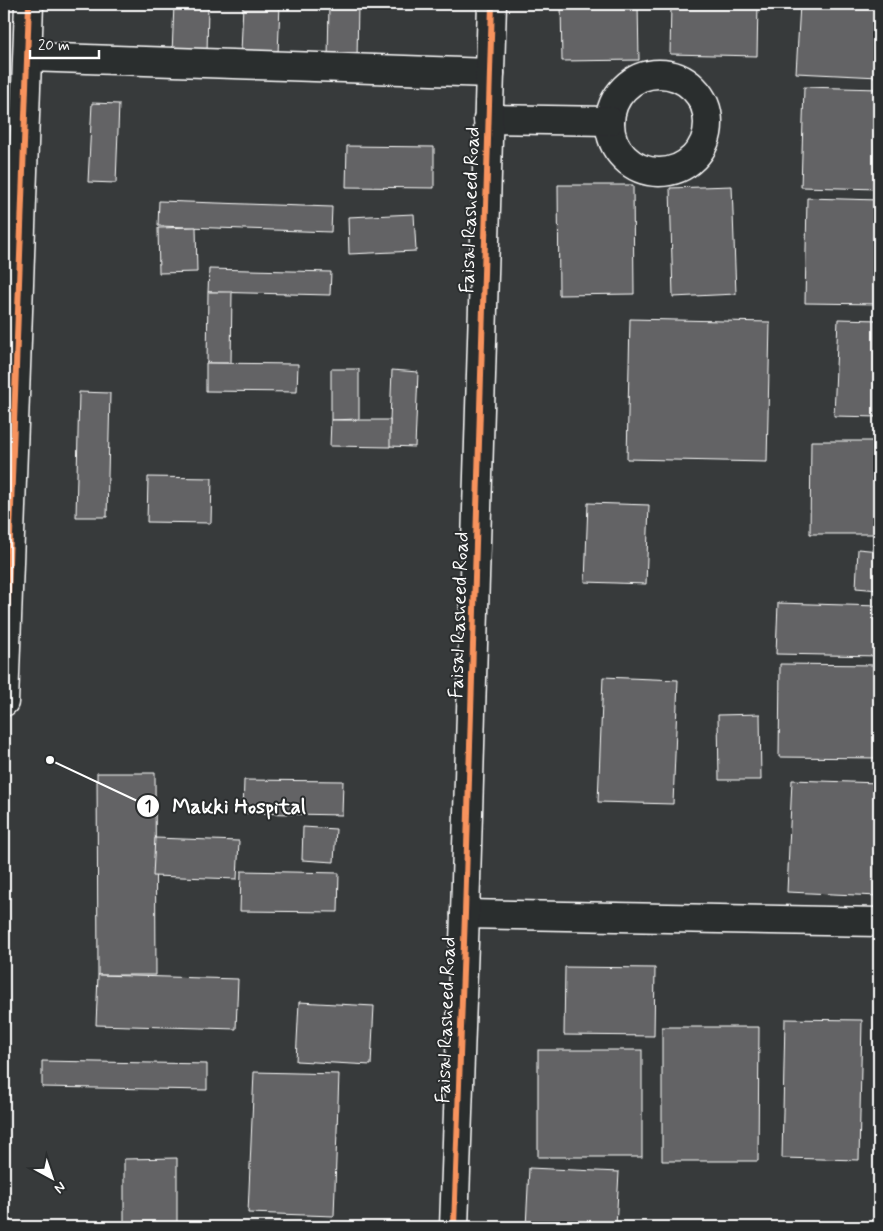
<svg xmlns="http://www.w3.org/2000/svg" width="883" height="1231" viewBox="0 0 883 1231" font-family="Mynerve,sans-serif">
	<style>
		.building { fill: #636465; stroke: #fff }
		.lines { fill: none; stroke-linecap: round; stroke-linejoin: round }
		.minor-casing { stroke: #fff; stroke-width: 31 }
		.minor { stroke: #2a2d2e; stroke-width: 28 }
		.cycleway-casing { stroke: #2a2d2e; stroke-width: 9 }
		.cycleway { stroke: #f8935d; stroke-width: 6 }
		.labels { text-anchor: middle; stroke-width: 4; stroke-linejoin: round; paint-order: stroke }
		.street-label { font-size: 20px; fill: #fff; stroke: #2a2d2e }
		.leader { fill: none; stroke: #fff; stroke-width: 2 }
		.callout-dot { fill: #fff; stroke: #2a2d2e; stroke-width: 2 }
		.mark-label { font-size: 15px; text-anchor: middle; font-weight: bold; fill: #111 }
		.callout-label { font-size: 21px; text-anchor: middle; font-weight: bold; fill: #fff; stroke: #2a2d2e; stroke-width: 4; stroke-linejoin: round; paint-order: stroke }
	</style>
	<rect width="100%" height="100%" fill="#373a3b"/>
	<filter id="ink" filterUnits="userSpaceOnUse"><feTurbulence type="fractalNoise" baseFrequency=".02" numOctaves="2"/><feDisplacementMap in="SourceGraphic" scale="10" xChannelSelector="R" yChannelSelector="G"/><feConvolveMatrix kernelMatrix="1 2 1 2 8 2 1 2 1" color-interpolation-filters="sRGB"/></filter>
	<g filter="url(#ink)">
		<!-- building -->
		<g class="building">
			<path d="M174,4H208L207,55L172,54Z"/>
			<path d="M243,4H280L278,54L241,53Z"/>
			<path d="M329,4H358L357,59L328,58Z"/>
			<path d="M561,4H638L639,60L562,61Z"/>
			<path d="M671,4H758L757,56L670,54Z"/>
			<path d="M800,4H879V77L796,73Z"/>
			<path d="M804,87L879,89V189L801,187Z"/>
			<path d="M92,103L119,104L116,183L88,182Z"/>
			<path d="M347,146L434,147V188L346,187Z"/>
			<path d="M558,185H633L634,294L559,295Z"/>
			<path d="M732,186L736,294L673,297L670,188Z"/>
			<path d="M807,198L879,200V304L805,303Z"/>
			<path d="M159,201L332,207L331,232L158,226Z"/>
			<path d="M414,214L416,251L349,254L348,217Z"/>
			<path d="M196,227L197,272L159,273L158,228Z"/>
			<path d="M209,269L331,272L330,295L208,292Z"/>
			<path d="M208,292H232L231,363H207Z"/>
			<path d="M630,319L770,322L767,462L627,459Z"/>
			<path d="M838,319L879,320V417L834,416Z"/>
			<path d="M206,363L298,364L297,392L206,391Z"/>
			<path d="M331,369H359V419L331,420Z"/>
			<path d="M392,370L418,372L415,447L389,446Z"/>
			<path d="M79,392L110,393L107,517H76Z"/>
			<path d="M331,420H390V447L330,446Z"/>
			<path d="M811,441H876L875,534H810Z"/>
			<path d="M148,477L212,478L211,523L147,522Z"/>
			<path d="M588,503L649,505L646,584L585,582Z"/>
			<path d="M858,549L879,551V590L856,588Z"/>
			<path d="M778,603L879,606V656L776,654Z"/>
			<path d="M780,664L879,665V758L779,757Z"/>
			<path d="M603,677L678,680L673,804L598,802Z"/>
			<path d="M760,714L761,780H719L718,715Z"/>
			<path d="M97,773H155L156,975H98Z"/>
			<path d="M244,780L343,781L342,815L243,813Z"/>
			<path d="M792,780L879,783V896L787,892Z"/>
			<path d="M303,827L336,829L334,862L302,860Z"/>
			<path d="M155,838L239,841L237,879L153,876Z"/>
			<path d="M241,871L339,873L338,912L240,911Z"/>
			<path d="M565,967L655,968L654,1036L564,1035Z"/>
			<path d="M98,975L238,979L236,1029L96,1025Z"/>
			<path d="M299,1002L374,1006L371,1065L296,1061Z"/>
			<path d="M785,1019L862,1020L859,1160L782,1158Z"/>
			<path d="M662,1027H759L758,1161H662Z"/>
			<rect x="538" y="1050" width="104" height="107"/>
			<path d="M42,1061L207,1064V1090L42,1087Z"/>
			<path d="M254,1072L339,1074L334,1216L248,1213Z"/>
			<path d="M177,1158V1227H124V1159Z"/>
			<path d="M529,1168L619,1172L616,1227H526Z"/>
		</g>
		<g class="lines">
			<!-- minor casing -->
			<g class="minor-casing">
				<g id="minor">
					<path d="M28,57L490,73"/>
					<circle cx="659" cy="123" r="49"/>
					<path d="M488,119L610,121"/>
					<path d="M4,702L29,4"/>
					<path d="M465,914L879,922"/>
					<path d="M454,1227L465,914L492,4"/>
				</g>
			</g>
			<!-- minor -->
			<use href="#minor" class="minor"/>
			<!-- cycleway casing -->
			<g class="cycleway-casing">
				<g id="cycleway">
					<path d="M4,702L29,4"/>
					<path d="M454,1227L465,914L492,4"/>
				</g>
			</g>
			<!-- cycleway -->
			<use href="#cycleway" class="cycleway"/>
		</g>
	</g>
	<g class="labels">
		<!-- street labels -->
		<g class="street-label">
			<text transform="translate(469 210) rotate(-88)" y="7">Faisal Rasheed Road</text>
			<text transform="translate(458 615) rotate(-88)" y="7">Faisal Rasheed Road</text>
			<text transform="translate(445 1020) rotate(-88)" y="7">Faisal Rasheed Road</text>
		</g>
	</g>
	<!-- callouts -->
	<path class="leader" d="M50 760L148 806"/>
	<g class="callout-dot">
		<circle cx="50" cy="760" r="5"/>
		<circle cx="148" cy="806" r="12"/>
	</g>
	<g class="mark-label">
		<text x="148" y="811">1</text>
	</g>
	<g class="callout-label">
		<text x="239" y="813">Makki Hospital</text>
	</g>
	<!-- margin -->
	<rect width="883" height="1231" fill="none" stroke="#2a2d2e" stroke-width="20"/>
	<rect x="10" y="10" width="863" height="1211" fill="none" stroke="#fff" stroke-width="2" filter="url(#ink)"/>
	<!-- north arrow -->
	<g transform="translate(52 1178) rotate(140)" stroke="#2a2d2e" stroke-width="4" paint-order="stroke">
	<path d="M0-4L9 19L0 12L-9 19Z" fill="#ffffff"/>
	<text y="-8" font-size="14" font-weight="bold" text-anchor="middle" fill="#ffffff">N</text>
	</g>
	<!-- scale -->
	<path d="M30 50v8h69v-8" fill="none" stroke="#ffffff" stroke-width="2.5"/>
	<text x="38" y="50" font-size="15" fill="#ffffff" stroke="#2a2d2e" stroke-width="4" paint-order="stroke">20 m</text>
</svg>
